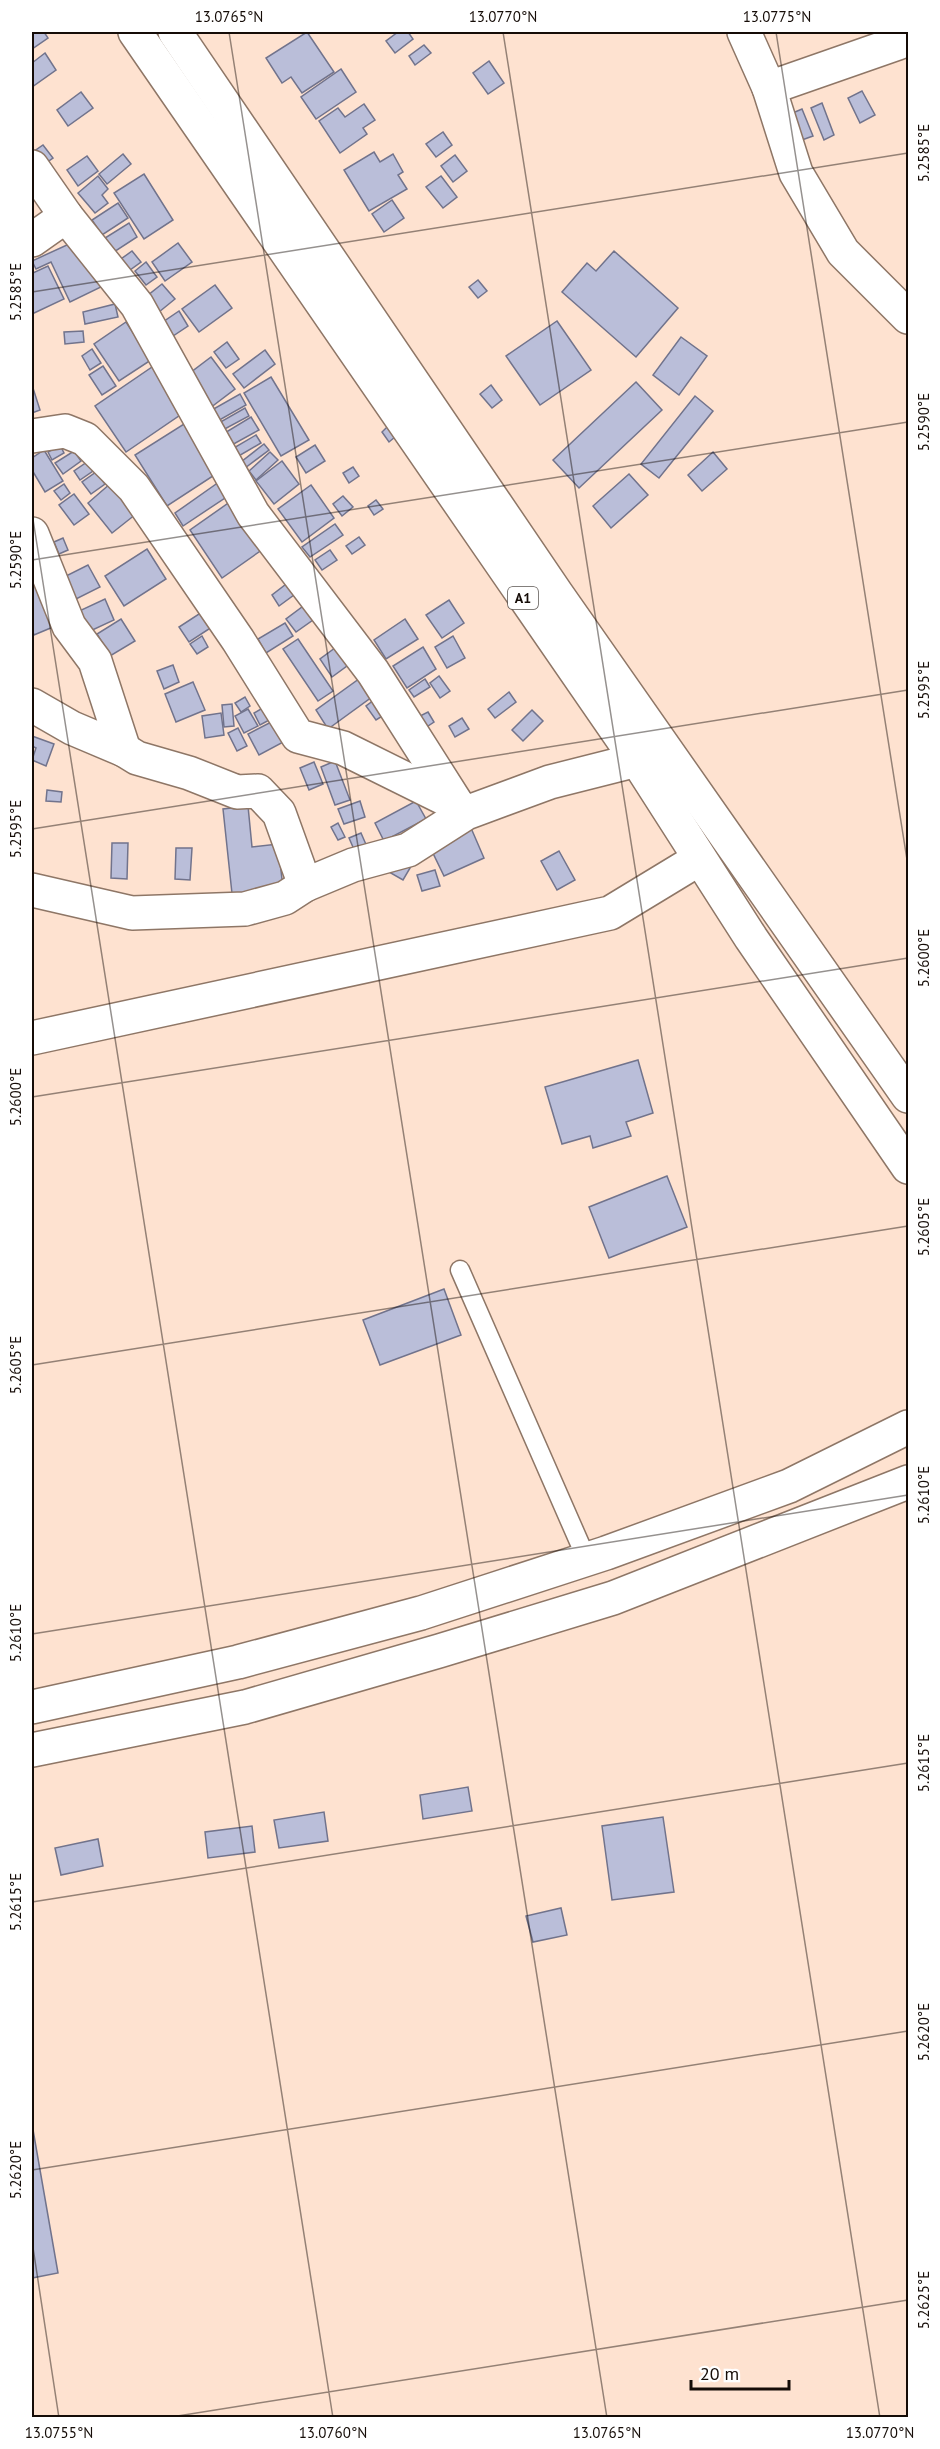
<svg xmlns="http://www.w3.org/2000/svg" width="940" height="2449" viewBox="0 0 940 2449" font-family="'PT Sans',sans-serif">
	<style>
		.building { fill: #babed9; stroke: #71738c; stroke-width: 1.5 }
		.lines { fill: none; stroke-linecap: round; stroke-linejoin: round }
		.service-casing { stroke: #8e7666; stroke-width: 21 }
		.minor-casing { stroke: #8e7666; stroke-width: 36 }
		.primary-casing { stroke: #8e7666; stroke-width: 36 }
		.trunk-casing { stroke: #8e7666; stroke-width: 36 }
		.service { stroke: #fff; stroke-width: 18 }
		.minor { stroke: #fff; stroke-width: 33 }
		.primary { stroke: #fff; stroke-width: 33 }
		.trunk { stroke: #fff; stroke-width: 33 }
		.ticks { fill: none; stroke: #150c07; stroke-width: 1.5; stroke-opacity: 0.45 }
		.labels { text-anchor: middle; stroke-width: 6; stroke-linejoin: round; paint-order: stroke }
		.shield { fill: #fff; stroke: #5b5551; stroke-width: 1.5 }
		.shield-label { font-size: 14px; font-weight: bold; fill: #150c07 }
		.neatline { fill: none; stroke: #150c07; stroke-width: 2 }
		.ticks-label { font-size: 15px; text-anchor: middle; fill: #150c07 }
	</style>
	<rect width="100%" height="100%" fill="#fee2d0"/>
	<!-- building -->
	<g class="building">
		<path d="M32,32H44L48,38L32,49Z"/>
		<path d="M307,32L334,72L302,93L291,77L282,83L266,58Z"/>
		<path d="M398,32H408L413,39L395,53L386,41Z"/>
		<path d="M424,45L431,53L415,65L409,56Z"/>
		<path d="M45,53L56,70L32,87V63Z"/>
		<path d="M489,61L504,83L488,94L473,73Z"/>
		<path d="M341,69L356,92L316,119L301,97Z"/>
		<path d="M862,91L875,115L860,123L848,98Z"/>
		<path d="M81,92L93,108L68,126L57,110Z"/>
		<path d="M822,103L834,135L824,140L811,108Z"/>
		<path d="M364,104L375,120L363,128L367,134L340,153L319,121L338,108L345,117Z"/>
		<path d="M802,109L813,136L799,141L788,115Z"/>
		<path d="M443,132L452,145L436,157L426,144Z"/>
		<path d="M43,145L53,158L43,165L33,152Z"/>
		<path d="M374,152L380,162L393,154L403,172L398,175L407,189L369,211L344,170Z"/>
		<path d="M123,154L131,164L107,184L99,174Z"/>
		<path d="M455,155L467,171L453,182L441,166Z"/>
		<path d="M87,156L98,171L78,186L67,170Z"/>
		<path d="M144,174L173,220L144,239L114,193Z"/>
		<path d="M98,176L108,189L102,195L108,203L95,213L78,193Z"/>
		<path d="M441,176L457,197L443,208L426,187Z"/>
		<path d="M392,200L404,218L384,232L372,214Z"/>
		<path d="M118,203L128,218L102,235L92,220Z"/>
		<path d="M129,223L137,237L114,252L105,238Z"/>
		<path d="M80,239L101,287L70,302L51,262L36,269L32,261Z"/>
		<path d="M178,243L192,262L165,281L152,262Z"/>
		<path d="M132,251L141,262L130,270L121,259Z"/>
		<path d="M614,251L678,308L636,357L562,292L587,263L596,271Z"/>
		<path d="M146,262L157,277L146,285L135,271Z"/>
		<path d="M48,266L64,299L32,314V270L33,273Z"/>
		<path d="M478,280L487,291L478,298L469,287Z"/>
		<path d="M162,284L175,299L159,312L147,296Z"/>
		<path d="M215,285L232,308L199,332L182,309Z"/>
		<path d="M115,304L118,317L85,324L83,312Z"/>
		<path d="M179,311L188,326L170,338L160,324Z"/>
		<path d="M557,321L591,370L540,405L506,356Z"/>
		<path d="M126,322L151,360L119,381L94,344Z"/>
		<path d="M83,331L84,342L65,344L64,332Z"/>
		<path d="M681,337L707,356L679,395L653,375Z"/>
		<path d="M227,342L239,359L226,368L214,352Z"/>
		<path d="M92,349L101,363L90,370L82,356Z"/>
		<path d="M265,350L275,364L244,388L233,374Z"/>
		<path d="M211,357L235,389L210,408L186,376Z"/>
		<path d="M155,365L186,411L126,452L95,406Z"/>
		<path d="M103,366L116,386L102,395L89,375Z"/>
		<path d="M271,377L309,440L281,456L244,393Z"/>
		<path d="M636,382L662,410L579,488L553,460Z"/>
		<path d="M32,385L40,410L32,413Z"/>
		<path d="M491,385L502,400L492,408L480,394Z"/>
		<path d="M240,394L246,405L216,422L210,411Z"/>
		<path d="M695,396L713,411L659,478L641,464Z"/>
		<path d="M245,408L249,416L221,431L217,424Z"/>
		<path d="M251,417L259,430L230,446L223,434Z"/>
		<path d="M184,424L216,474L167,506L135,455Z"/>
		<path d="M387,427L395,437L389,442L382,432Z"/>
		<path d="M256,435L261,443L237,457L232,449Z"/>
		<path d="M264,444L269,450L245,468L241,462Z"/>
		<path d="M60,445L64,453L52,460L48,452Z"/>
		<path d="M315,445L325,461L306,473L296,457Z"/>
		<path d="M44,450L63,481L45,492L32,470V458Z"/>
		<path d="M74,451L81,461L63,474L55,463Z"/>
		<path d="M270,452L278,460L256,480L249,471Z"/>
		<path d="M713,452L727,469L702,491L688,475Z"/>
		<path d="M282,461L299,484L274,504L256,481Z"/>
		<path d="M87,462L93,471L80,480L74,471Z"/>
		<path d="M353,467L359,476L349,483L343,473Z"/>
		<path d="M96,472L105,484L91,494L82,482Z"/>
		<path d="M629,474L648,495L611,528L593,506Z"/>
		<path d="M219,482L228,496L183,526L175,513Z"/>
		<path d="M111,483L136,514L112,533L88,503Z"/>
		<path d="M64,484L70,493L61,500L54,491Z"/>
		<path d="M311,485L334,518L302,542L278,509Z"/>
		<path d="M74,494L89,514L74,525L59,505Z"/>
		<path d="M343,496L353,507L342,516L333,504Z"/>
		<path d="M234,499L266,547L222,578L190,530Z"/>
		<path d="M376,500L383,509L374,515L368,506Z"/>
		<path d="M335,524L343,535L310,557L302,547Z"/>
		<path d="M359,537L365,545L352,554L346,546Z"/>
		<path d="M63,538L68,550L59,554L54,542Z"/>
		<path d="M147,549L166,579L124,606L105,576Z"/>
		<path d="M330,550L337,560L322,570L315,560Z"/>
		<path d="M88,565L100,587L68,603L56,581Z"/>
		<path d="M32,574L53,627L34,635L32,629Z"/>
		<path d="M294,578L302,589L279,606L272,595Z"/>
		<path d="M105,599L114,620L86,633L77,612Z"/>
		<path d="M449,600L464,623L442,638L426,615Z"/>
		<path d="M310,601L320,615L296,632L286,619Z"/>
		<path d="M202,612L212,627L189,642L179,627Z"/>
		<path d="M121,619L135,641L110,656L97,634Z"/>
		<path d="M405,619L418,639L386,659L374,640Z"/>
		<path d="M285,623L293,636L266,653L258,639Z"/>
		<path d="M202,636L208,647L197,654L190,644Z"/>
		<path d="M453,636L465,658L447,668L435,647Z"/>
		<path d="M298,639L333,691L318,701L283,649Z"/>
		<path d="M339,645L351,663L332,677L320,659Z"/>
		<path d="M423,647L436,669L407,688L393,666Z"/>
		<path d="M173,665L179,682L164,689L157,671Z"/>
		<path d="M363,676L376,694L328,729L316,710Z"/>
		<path d="M439,676L450,691L440,698L430,683Z"/>
		<path d="M425,679L430,687L414,697L409,690Z"/>
		<path d="M193,682L205,710L176,722L165,694Z"/>
		<path d="M509,692L516,702L495,718L488,709Z"/>
		<path d="M245,697L250,706L241,712L235,703Z"/>
		<path d="M374,700L384,715L376,720L366,706Z"/>
		<path d="M232,704L234,726L224,727L222,705Z"/>
		<path d="M266,706L273,718L260,725L254,713Z"/>
		<path d="M248,709L258,726L244,733L235,716Z"/>
		<path d="M532,710L543,721L523,741L512,730Z"/>
		<path d="M428,712L434,722L425,728L418,717Z"/>
		<path d="M221,713L224,735L205,738L202,716Z"/>
		<path d="M279,718L289,739L259,755L248,734Z"/>
		<path d="M462,718L469,729L455,737L449,726Z"/>
		<path d="M238,728L247,746L237,751L228,733Z"/>
		<path d="M32,736L54,744L46,766L32,760L36,748L32,746Z"/>
		<path d="M335,761L350,800L335,805L321,767Z"/>
		<path d="M314,762L323,784L309,790L300,768Z"/>
		<path d="M47,790L62,792L61,802L46,801Z"/>
		<path d="M360,801L365,817L344,824L338,809Z"/>
		<path d="M416,801L426,819L384,841L375,823Z"/>
		<path d="M248,806L252,847L278,844L284,897L233,903L223,809Z"/>
		<path d="M338,823L345,837L338,840L331,827Z"/>
		<path d="M471,828L484,858L444,876L430,847Z"/>
		<path d="M361,833L368,849L356,854L349,838Z"/>
		<path d="M112,843H128L127,879L111,878Z"/>
		<path d="M176,848H192L190,880L175,879Z"/>
		<path d="M559,851L575,880L557,890L541,861Z"/>
		<path d="M399,855L413,863L403,880L389,872Z"/>
		<path d="M435,870L440,886L422,891L417,875Z"/>
		<path d="M638,1060L653,1113L626,1122L631,1136L593,1148L590,1136L562,1144L545,1087Z"/>
		<path d="M667,1176L687,1227L609,1258L589,1207Z"/>
		<path d="M444,1289L461,1335L380,1365L363,1320Z"/>
		<path d="M468,1787L472,1811L423,1819L420,1795Z"/>
		<path d="M324,1812L328,1841L279,1848L274,1820Z"/>
		<path d="M663,1817L674,1892L612,1900L602,1826Z"/>
		<path d="M252,1826L255,1852L208,1858L205,1832Z"/>
		<path d="M98,1839L103,1866L61,1875L55,1848Z"/>
		<path d="M561,1908L567,1935L533,1942L526,1916Z"/>
		<path d="M32,2124L58,2273L32,2278Z"/>
	</g>
	<g class="lines">
		<!-- service casing -->
		<g class="service-casing">
			<path id="service" d="M460,1270L587,1560"/>
		</g>
		<!-- minor casing -->
		<g class="minor-casing">
			<g id="minor">
				<path d="M744,32L769,88"/>
				<path d="M908,36L898,43L769,88L796,173L843,252L908,317"/>
				<path d="M32,167L66,216L137,305L253,514L373,672L455,801"/>
				<path d="M32,240L66,216"/>
				<path d="M32,436L65,431L85,439L134,488L238,640L298,736L343,748L458,805"/>
				<path d="M32,534L69,626L95,661L124,750"/>
				<path d="M32,705L72,728L124,750L137,758L189,773L237,792L258,791L279,813L305,885"/>
				<path d="M32,890L132,913L245,909L285,898L305,885L353,865L408,850L466,813L550,782L637,760"/>
				<path d="M32,1038L610,913L699,859"/>
			</g>
		</g>
		<!-- primary casing -->
		<g class="primary-casing">
			<g id="primary">
				<path d="M32,1707L238,1662L421,1613L606,1553L789,1486L908,1427"/>
				<path d="M32,1750L245,1707L439,1651L613,1598L908,1482"/>
			</g>
		</g>
		<!-- trunk casing -->
		<g class="trunk-casing">
			<g id="trunk">
				<path d="M135,32L637,760L751,938L908,1167"/>
				<path d="M175,32L556,593L908,1096"/>
			</g>
		</g>
		<!-- service -->
		<use href="#service" class="service"/>
		<!-- minor -->
		<use href="#minor" class="minor"/>
		<!-- primary -->
		<use href="#primary" class="primary"/>
		<!-- trunk -->
		<use href="#trunk" class="trunk"/>
	</g>
	<!-- ticks -->
	<path class="ticks" d="M229,32L607,2418M503,32L880,2418M776,32L908,866M32,292L908,153M32,513L333,2418M32,560L908,422M32,829L908,690M32,1097L908,958M32,1365L908,1226M32,1634L908,1495M32,1902L908,1763M32,2170L908,2031M32,2241L59,2418M165,2418L908,2300"/>
	<g class="labels">
		<!-- shield labels -->
		<rect class="shield" x="508" y="587" width="30" height="22" rx="4.5"/>
		<g class="shield-label">
			<text x="523" y="603">A1</text>
		</g>
	</g>
	<!-- border -->
	<rect width="940" height="2449" fill="none" stroke="#ffffff" stroke-width="66"/>
	<!-- scale -->
	<path d="M691 2380v9h98v-9" fill="none" stroke="#150c07" stroke-width="3"/>
	<text x="700" y="2380" font-size="18" fill="#150c07" stroke="#ffffff" stroke-width="4.5" paint-order="stroke">20 m</text>
	<rect x="33" y="33" width="874" height="2383" class="neatline"/>
	<g class="ticks-label">
		<text x="229" y="22">13.0765°N</text>
		<text x="503" y="22">13.0770°N</text>
		<text x="777" y="22">13.0775°N</text>
		<text transform="translate(924 153) rotate(-90)" y="5">5.2585°E</text>
		<text transform="translate(16 292) rotate(-90)" y="5">5.2585°E</text>
		<text transform="translate(924 422) rotate(-90)" y="5">5.2590°E</text>
		<text transform="translate(16 560) rotate(-90)" y="5">5.2590°E</text>
		<text transform="translate(924 690) rotate(-90)" y="5">5.2595°E</text>
		<text transform="translate(16 829) rotate(-90)" y="5">5.2595°E</text>
		<text transform="translate(924 958) rotate(-90)" y="5">5.2600°E</text>
		<text transform="translate(16 1097) rotate(-90)" y="5">5.2600°E</text>
		<text transform="translate(924 1227) rotate(-90)" y="5">5.2605°E</text>
		<text transform="translate(16 1365) rotate(-90)" y="5">5.2605°E</text>
		<text transform="translate(924 1495) rotate(-90)" y="5">5.2610°E</text>
		<text transform="translate(16 1633) rotate(-90)" y="5">5.2610°E</text>
		<text transform="translate(924 1763) rotate(-90)" y="5">5.2615°E</text>
		<text transform="translate(16 1902) rotate(-90)" y="5">5.2615°E</text>
		<text transform="translate(924 2032) rotate(-90)" y="5">5.2620°E</text>
		<text transform="translate(16 2170) rotate(-90)" y="5">5.2620°E</text>
		<text transform="translate(924 2300) rotate(-90)" y="5">5.2625°E</text>
		<text x="59" y="2438">13.0755°N</text>
		<text x="333" y="2438">13.0760°N</text>
		<text x="607" y="2438">13.0765°N</text>
		<text x="880" y="2438">13.0770°N</text>
	</g>
</svg>
